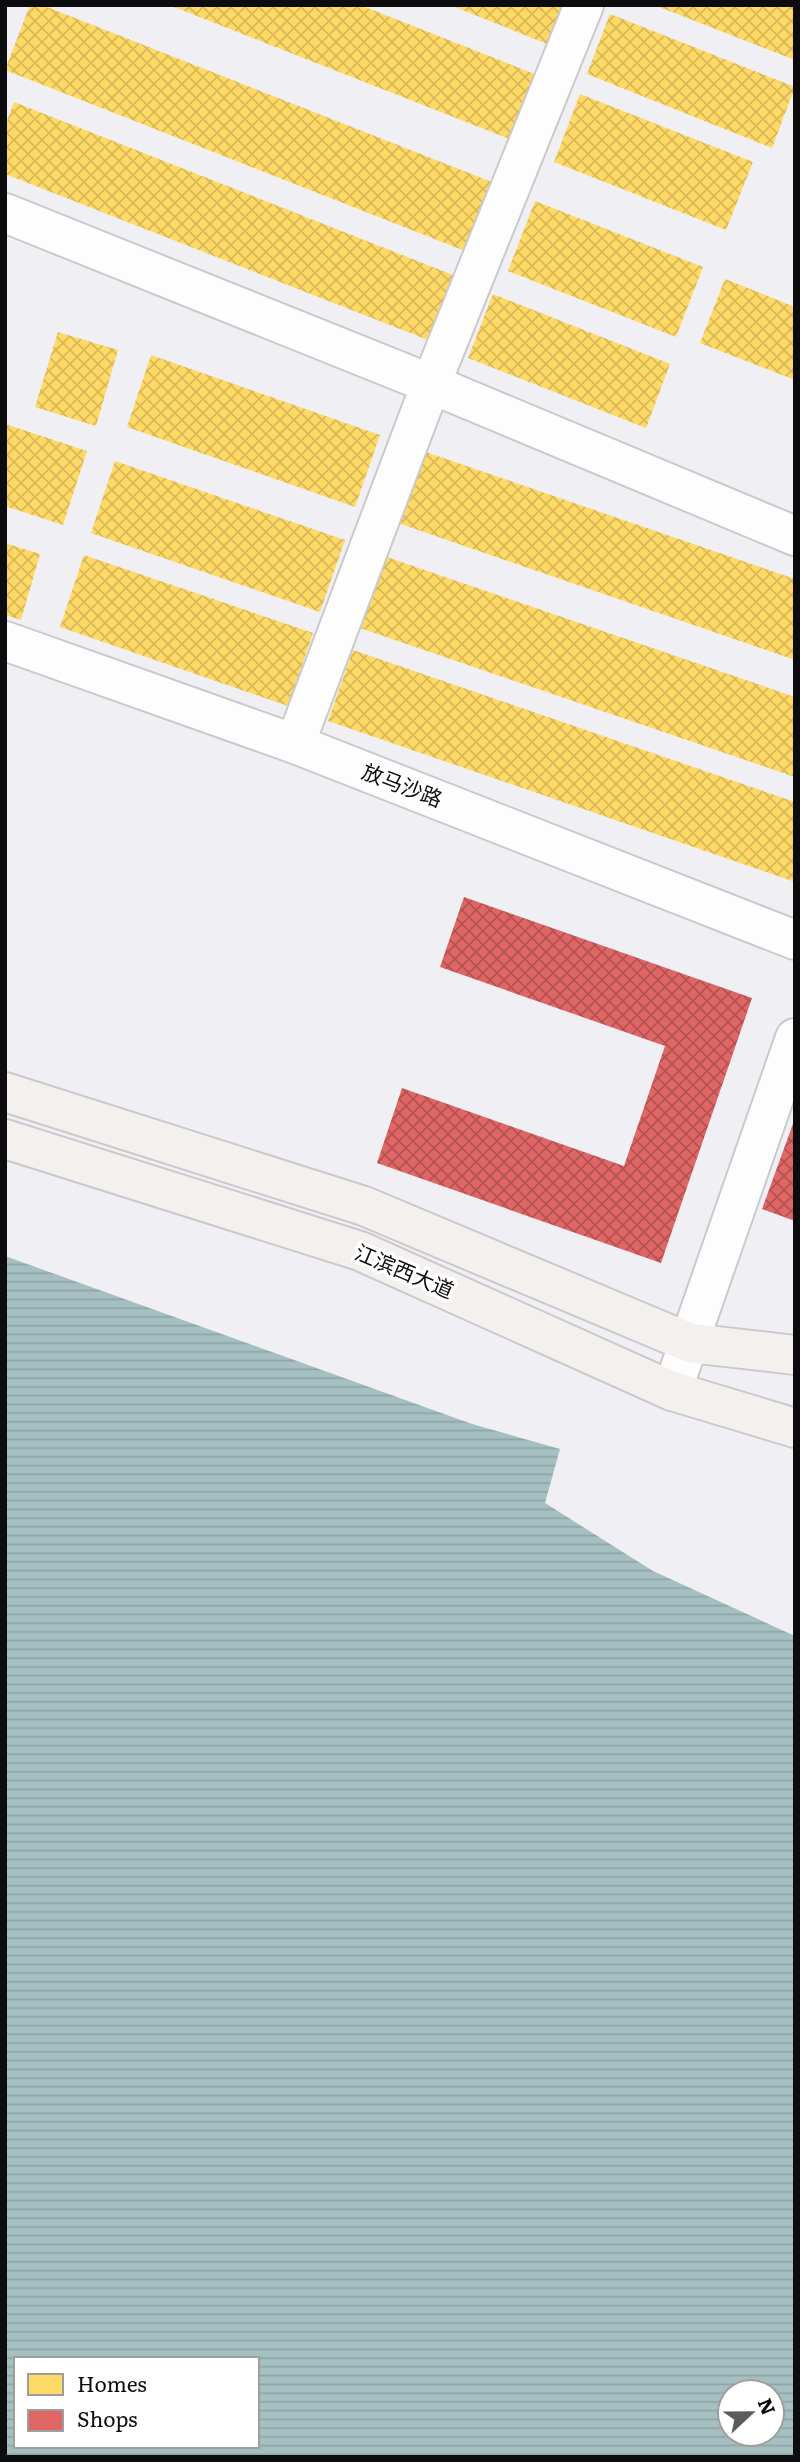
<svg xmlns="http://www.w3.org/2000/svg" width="800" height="2462" viewBox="0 0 800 2462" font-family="Literata,'Noto Sans SC',serif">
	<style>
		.water { fill: url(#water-rules); fill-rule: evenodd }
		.homes { fill: url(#homes-cross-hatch) }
		.shops { fill: url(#shops-cross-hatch) }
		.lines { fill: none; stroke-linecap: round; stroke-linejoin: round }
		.street-casing { stroke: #cacacc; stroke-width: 42 }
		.secondary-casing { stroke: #cacacc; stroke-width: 42 }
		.street { stroke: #fdfdfd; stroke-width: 38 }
		.secondary { stroke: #f3f0ee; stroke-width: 38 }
		.labels { text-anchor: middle; stroke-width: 7; stroke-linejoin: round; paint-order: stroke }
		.street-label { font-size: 21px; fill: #0c0c0e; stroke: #fff }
	</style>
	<defs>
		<pattern id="water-rules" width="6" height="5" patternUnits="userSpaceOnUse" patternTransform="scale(1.75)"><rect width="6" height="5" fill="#a6c0c2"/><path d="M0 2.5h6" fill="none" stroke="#8ea4a6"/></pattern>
		<pattern id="homes-cross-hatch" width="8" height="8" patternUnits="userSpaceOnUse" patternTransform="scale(1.75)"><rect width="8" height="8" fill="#ffd966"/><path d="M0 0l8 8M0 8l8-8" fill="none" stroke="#d9b957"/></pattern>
		<pattern id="shops-cross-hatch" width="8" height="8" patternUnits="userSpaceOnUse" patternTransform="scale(1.75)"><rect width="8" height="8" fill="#e06666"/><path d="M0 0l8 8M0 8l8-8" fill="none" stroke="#b45252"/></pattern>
	</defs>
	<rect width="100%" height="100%" fill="#f0f0f4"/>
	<!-- water -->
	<path class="water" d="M5,1256L472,1424L560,1449L545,1503L653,1571L795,1636V2457H5ZM16,2359H257V2446H16ZM730,2392H772V2434H730Z"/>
	<!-- homes -->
	<g class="homes">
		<path d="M30,5H42L492,182L465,251L5,70Z"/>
		<path d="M169,5H360L537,75L512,140Z"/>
		<path d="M450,5H568L552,46Z"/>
		<path d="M654,5H795V60Z"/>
		<path d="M610,14L795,87L772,148L587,74Z"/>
		<path d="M580,94L753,162L726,230L554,162Z"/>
		<path d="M14,102L453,275L428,340L5,174V126Z"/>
		<path d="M535,201L703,267L676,337L508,271Z"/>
		<path d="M725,279L795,307V380L700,343Z"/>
		<path d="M493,294L670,364L646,428L468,358Z"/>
		<path d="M58,332L118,350L96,426L35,407Z"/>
		<path d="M151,355L380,435L355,507L127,427Z"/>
		<path d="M5,424L87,451L63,525L5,506Z"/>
		<path d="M420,450L795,579V660L395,522Z"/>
		<path d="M115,461L345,540L320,612L91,533Z"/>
		<path d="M5,543L40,554L21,620L5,615Z"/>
		<path d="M84,555L313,633L288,706L60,627Z"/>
		<path d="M384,556L795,697V777L360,628Z"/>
		<path d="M353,650L795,802V882L328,721Z"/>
	</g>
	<!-- shops -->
	<g class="shops">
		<path d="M464,897L752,998L661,1263L377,1163L402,1088L624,1166L665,1046L440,967Z"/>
		<path d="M794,1121H795V1221L762,1209Z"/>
	</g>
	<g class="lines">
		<!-- street casing -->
		<g class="street-casing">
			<g id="street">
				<path d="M5,213L431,384L795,536"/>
				<path d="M5,641L295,744L795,940"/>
				<path d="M295,744L431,384L584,5"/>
				<path d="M672,1391L795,1038"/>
			</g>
		</g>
		<!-- secondary casing -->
		<g class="secondary-casing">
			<g id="secondary">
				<path d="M5,1092L364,1206L690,1343L795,1355"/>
				<path d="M5,1139L360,1251L672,1391L795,1428"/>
			</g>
		</g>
		<!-- street -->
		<use href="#street" class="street"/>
		<!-- secondary -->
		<use href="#secondary" class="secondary"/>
	</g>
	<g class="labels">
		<!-- street labels -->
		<g class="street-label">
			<text transform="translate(402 786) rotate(21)" y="7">放马沙路</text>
			<text transform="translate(404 1272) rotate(23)" y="7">江滨西大道</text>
		</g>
	</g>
	<!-- border -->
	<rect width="800" height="2462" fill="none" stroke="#0c0c0e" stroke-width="14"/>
	<!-- legend -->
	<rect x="14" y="2357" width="245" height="91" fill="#ffffff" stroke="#9e9e9f" stroke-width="2"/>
	<rect x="28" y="2374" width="35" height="21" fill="#ffd966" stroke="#9e9e9f" stroke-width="2"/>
	<text x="77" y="2392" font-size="21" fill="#0c0c0e">Homes</text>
	<rect x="28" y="2410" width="35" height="21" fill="#e06666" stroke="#9e9e9f" stroke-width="2"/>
	<text x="77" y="2427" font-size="21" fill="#0c0c0e">Shops</text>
	<!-- north arrow -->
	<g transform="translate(751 2413) rotate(68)"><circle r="33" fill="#ffffff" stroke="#9e9e9f" stroke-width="2"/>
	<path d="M0-5L12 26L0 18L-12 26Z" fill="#5c5c5e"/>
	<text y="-10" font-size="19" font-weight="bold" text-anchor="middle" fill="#0c0c0e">N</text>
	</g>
</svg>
